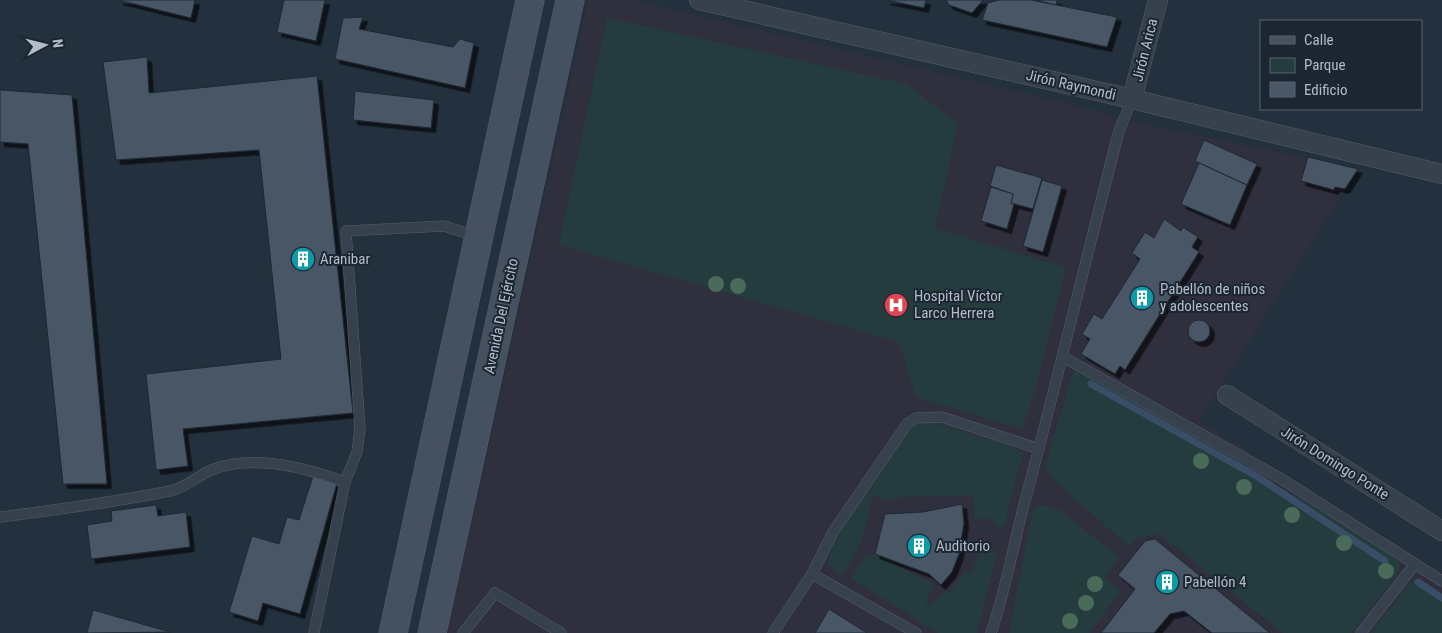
<svg xmlns="http://www.w3.org/2000/svg" width="1442" height="633" viewBox="0 0 1442 633" font-family="'Roboto Condensed',sans-serif">
	<style>
		.medical { fill: #302f3e }
		.green { fill: #253c3e }
		.lines { fill: none; stroke-linecap: round; stroke-linejoin: round }
		.stream { stroke: #394e66; stroke-width: 7 }
		.building { fill: #495766; stroke: #1e2834; filter: url(#shadow) }
		.service-casing { stroke: #555f6b; stroke-width: 11 }
		.minor-casing { stroke: #555f6b; stroke-width: 20 }
		.secondary-casing { stroke: #555f6b; stroke-width: 29 }
		.service { stroke: #37414d; stroke-width: 10 }
		.minor { stroke: #37414d; stroke-width: 19 }
		.secondary { stroke: #455160; stroke-width: 28 }
		.tree { fill: #4a6a5a }
		.labels { text-anchor: middle; stroke-width: 4; stroke-linejoin: round; paint-order: stroke }
		.street-label { font-size: 15px; fill: #b3bcc8; stroke: #1c2632 }
		.poi-label { font-size: 15px; fill: #b3bcc8; stroke: #1c2632; text-anchor: start }
	</style>
	<defs>
		<filter id="shadow"><feDropShadow dx="4.5" dy="4.5" stdDeviation="0" flood-color="#0009"/></filter>
	</defs>
	<rect width="100%" height="100%" fill="#23303d"/>
	<!-- medical -->
	<path class="medical" d="M588,0H633L1078,106L1125,120L1358,169L1199,421L1442,573V633H447Z"/>
	<!-- green -->
	<g class="green">
		<path d="M607,18L907,84L958,124L935,229L1066,267L1035,390L1022,429L916,397L899,342L559,245Z"/>
		<path d="M1074,369L1241,463L1393,555L1400,564L1398,574L1351,633H1283L1160,534L1138,538L1129,546L1051,478L1045,466Z"/>
		<path d="M930,422L1009,445L1023,453L1004,527L995,526L993,519H975L973,495L897,497V500H879L878,495L872,496C866,528 863,550 840,575L828,564C830,531 893,454 915,423Z"/>
		<path d="M1043,505L1061,511L1119,557L1105,578L1121,591L1089,633H1009L1033,509Z"/>
		<path d="M986,547L995,550L997,554L977,633H938L851,578L868,552L933,583L925,603L930,605L945,591L950,592L964,572L971,574L980,550Z"/>
		<path d="M1414,578L1442,595V633H1371Z"/>
	</g>
	<g class="lines">
		<!-- stream -->
		<g class="stream">
			<path d="M1091,384L1258,477L1385,561"/>
			<path d="M1418,582L1442,598"/>
		</g>
	</g>
	<!-- building -->
	<g class="building">
		<path d="M118,0H195L191,18Z"/>
		<path d="M284,0H325L316,41L277,32Z"/>
		<path d="M886,0H926L924,8Z"/>
		<path d="M946,0H983L972,13L949,5Z"/>
		<path d="M999,0H1031L1117,17L1107,47L982,20L988,3Z"/>
		<path d="M1036,0H1057L1056,5Z"/>
		<path d="M363,17L359,29L453,47L460,39L474,43L465,88L335,59L343,18Z"/>
		<path d="M147,57L149,93L317,76L353,413L183,429L188,466L156,470L146,374L281,359L259,150L116,160L103,62Z"/>
		<path d="M0,90L72,95L107,484H63L28,144L0,142Z"/>
		<path d="M355,91L434,100L431,128L353,120Z"/>
		<path d="M1204,140L1257,164L1247,185L1195,161Z"/>
		<path d="M1308,157L1358,169L1345,189L1335,187L1334,190L1301,181Z"/>
		<path d="M1199,163L1247,185L1230,225L1181,204Z"/>
		<path d="M996,165L1042,178L1033,209L1011,203L1013,194L990,186Z"/>
		<path d="M1042,180L1062,186L1043,252L1023,246Z"/>
		<path d="M991,187L1013,194L1011,203L1014,204L1007,229L981,221Z"/>
		<path d="M1164,219L1181,231L1183,227L1198,237L1192,247L1199,252L1125,370L1120,366L1115,374L1081,354L1090,339L1082,334L1094,314L1102,319L1140,259L1132,253L1145,232L1154,238Z"/>
		<circle cx="1199" cy="331" r="11"/>
		<path d="M313,476L337,483L300,614L263,603L258,621L229,612L252,536L279,544L287,517L299,520Z"/>
		<path d="M962,504L964,523L959,554L952,572L941,585L929,574L875,554L885,514L923,512Z"/>
		<path d="M156,505L158,516L186,512L190,547L91,559L87,525L112,521L111,511Z"/>
		<path d="M1155,539L1270,633H1212L1184,611L1170,614L1154,633H1101L1135,589L1118,575L1145,541Z"/>
		<path d="M829,609L867,633H815Z"/>
		<path d="M93,610L170,632L87,633Z"/>
	</g>
	<g class="lines">
		<!-- service casing -->
		<g class="service-casing">
			<g id="service">
				<path d="M1063,357L1280,478L1415,564L1361,633"/>
				<path d="M0,517C57,510 114,502 170,491C187,488 199,474 214,469C256,454 306,468 345,482"/>
				<path d="M1415,564L1442,581"/>
				<path d="M812,574L833,532L907,424L916,418L942,417L1039,449"/>
				<path d="M314,633L345,482L357,452L360,428L346,231L444,226L478,237"/>
				<path d="M463,633L495,593L561,633"/>
				<path d="M773,633L812,574L916,633"/>
				<path d="M991,633C1006,590 1013,545 1025,501C1058,378 1087,254 1119,131L1132,99"/>
			</g>
		</g>
		<!-- minor casing -->
		<g class="minor-casing">
			<g id="minor">
				<path d="M699,0L1132,99L1442,174"/>
				<path d="M1132,99L1158,0"/>
				<path d="M1227,395L1442,531"/>
			</g>
		</g>
		<!-- secondary casing -->
		<g class="secondary-casing">
			<g id="secondary">
				<path d="M393,633L530,0"/>
				<path d="M432,633L570,0"/>
			</g>
		</g>
		<!-- service -->
		<use href="#service" class="service"/>
		<!-- minor -->
		<use href="#minor" class="minor"/>
		<!-- secondary -->
		<use href="#secondary" class="secondary"/>
	</g>
	<!-- trees -->
	<g class="tree">
		<circle cx="716" cy="284" r="8"/>
		<circle cx="738" cy="286" r="8"/>
		<circle cx="1201" cy="461" r="8"/>
		<circle cx="1244" cy="487" r="8"/>
		<circle cx="1292" cy="515" r="8"/>
		<circle cx="1344" cy="543" r="8"/>
		<circle cx="1386" cy="571" r="8"/>
		<circle cx="1095" cy="584" r="8"/>
		<circle cx="1086" cy="603" r="8"/>
		<circle cx="1070" cy="621" r="8"/>
	</g>
	<!-- icons -->
	<defs>
		<g id="building-disc" transform="scale(1.25)"><circle r="9.5" fill="#0f9aa8" stroke="#1c2632"/><path d="M-4-6H4V6H1V3H-1V6H-4ZM-2.5-4.3h1.7v1.8h-1.7ZM.8-4.3h1.7v1.8H.8ZM-2.5-1h1.7V.8h-1.7ZM.8-1h1.7V.8H.8Z" fill="#fff"/></g>
		<g id="hospital-disc" transform="scale(1.25)"><circle r="9.5" fill="#e0444e" stroke="#1c2632"/><path d="M-5-5h3v3.5h4V-5h3V5h-3V1.5h-4V5h-3Z" fill="#fff"/></g>
	</defs>
	<g fill-rule="evenodd">
		<use href="#building-disc" x="303" y="259"/>
		<use href="#building-disc" x="1142" y="298"/>
		<use href="#hospital-disc" x="896" y="305"/>
		<use href="#building-disc" x="919" y="546"/>
		<use href="#building-disc" x="1167" y="582"/>
	</g>
	<g class="labels">
		<!-- street labels -->
		<g class="street-label">
			<text transform="translate(1145 50) rotate(-76)" y="5">Jirón Arica</text>
			<text transform="translate(1071 85) rotate(13)" y="5">Jirón Raymondi</text>
			<text transform="translate(501 316) rotate(-78)" y="5">Avenida Del Ejército</text>
			<text transform="translate(1335 463) rotate(32)" y="5">Jirón Domingo Ponte</text>
		</g>
		<!-- poi labels -->
		<g class="poi-label">
			<text x="320" y="264">Aranibar</text>
			<text x="1160" y="294">Pabellón de niños<tspan x="1160" dy="17">y adolescentes</tspan></text>
			<text x="914" y="301">Hospital Víctor<tspan x="914" dy="17">Larco Herrera</tspan></text>
			<text x="936" y="551">Auditorio</text>
			<text x="1184" y="587">Pabellón 4</text>
		</g>
	</g>
	<!-- legend -->
	<rect x="1260" y="20" width="162" height="90" fill="#1c2632" stroke="#58626e"/>
	<rect x="1270" y="36" width="25" height="8" fill="#455160" stroke="#58626e"/>
	<text x="1304" y="45" font-size="15" fill="#b3bcc8">Calle</text>
	<rect x="1270" y="58" width="25" height="15" fill="#253c3e" stroke="#58626e"/>
	<text x="1304" y="70" font-size="15" fill="#b3bcc8">Parque</text>
	<rect x="1270" y="82" width="25" height="15" fill="#495766" stroke="#58626e"/>
	<text x="1304" y="95" font-size="15" fill="#b3bcc8">Edificio</text>
	<!-- north arrow -->
	<g transform="translate(45 45) rotate(83)" stroke="#1c2632" stroke-width="4" paint-order="stroke">
	<path d="M0-4L9 19L0 12L-9 19Z" fill="#b3bcc8"/>
	<text y="-8" font-size="14" font-weight="bold" text-anchor="middle" fill="#b3bcc8">N</text>
	</g>
</svg>
